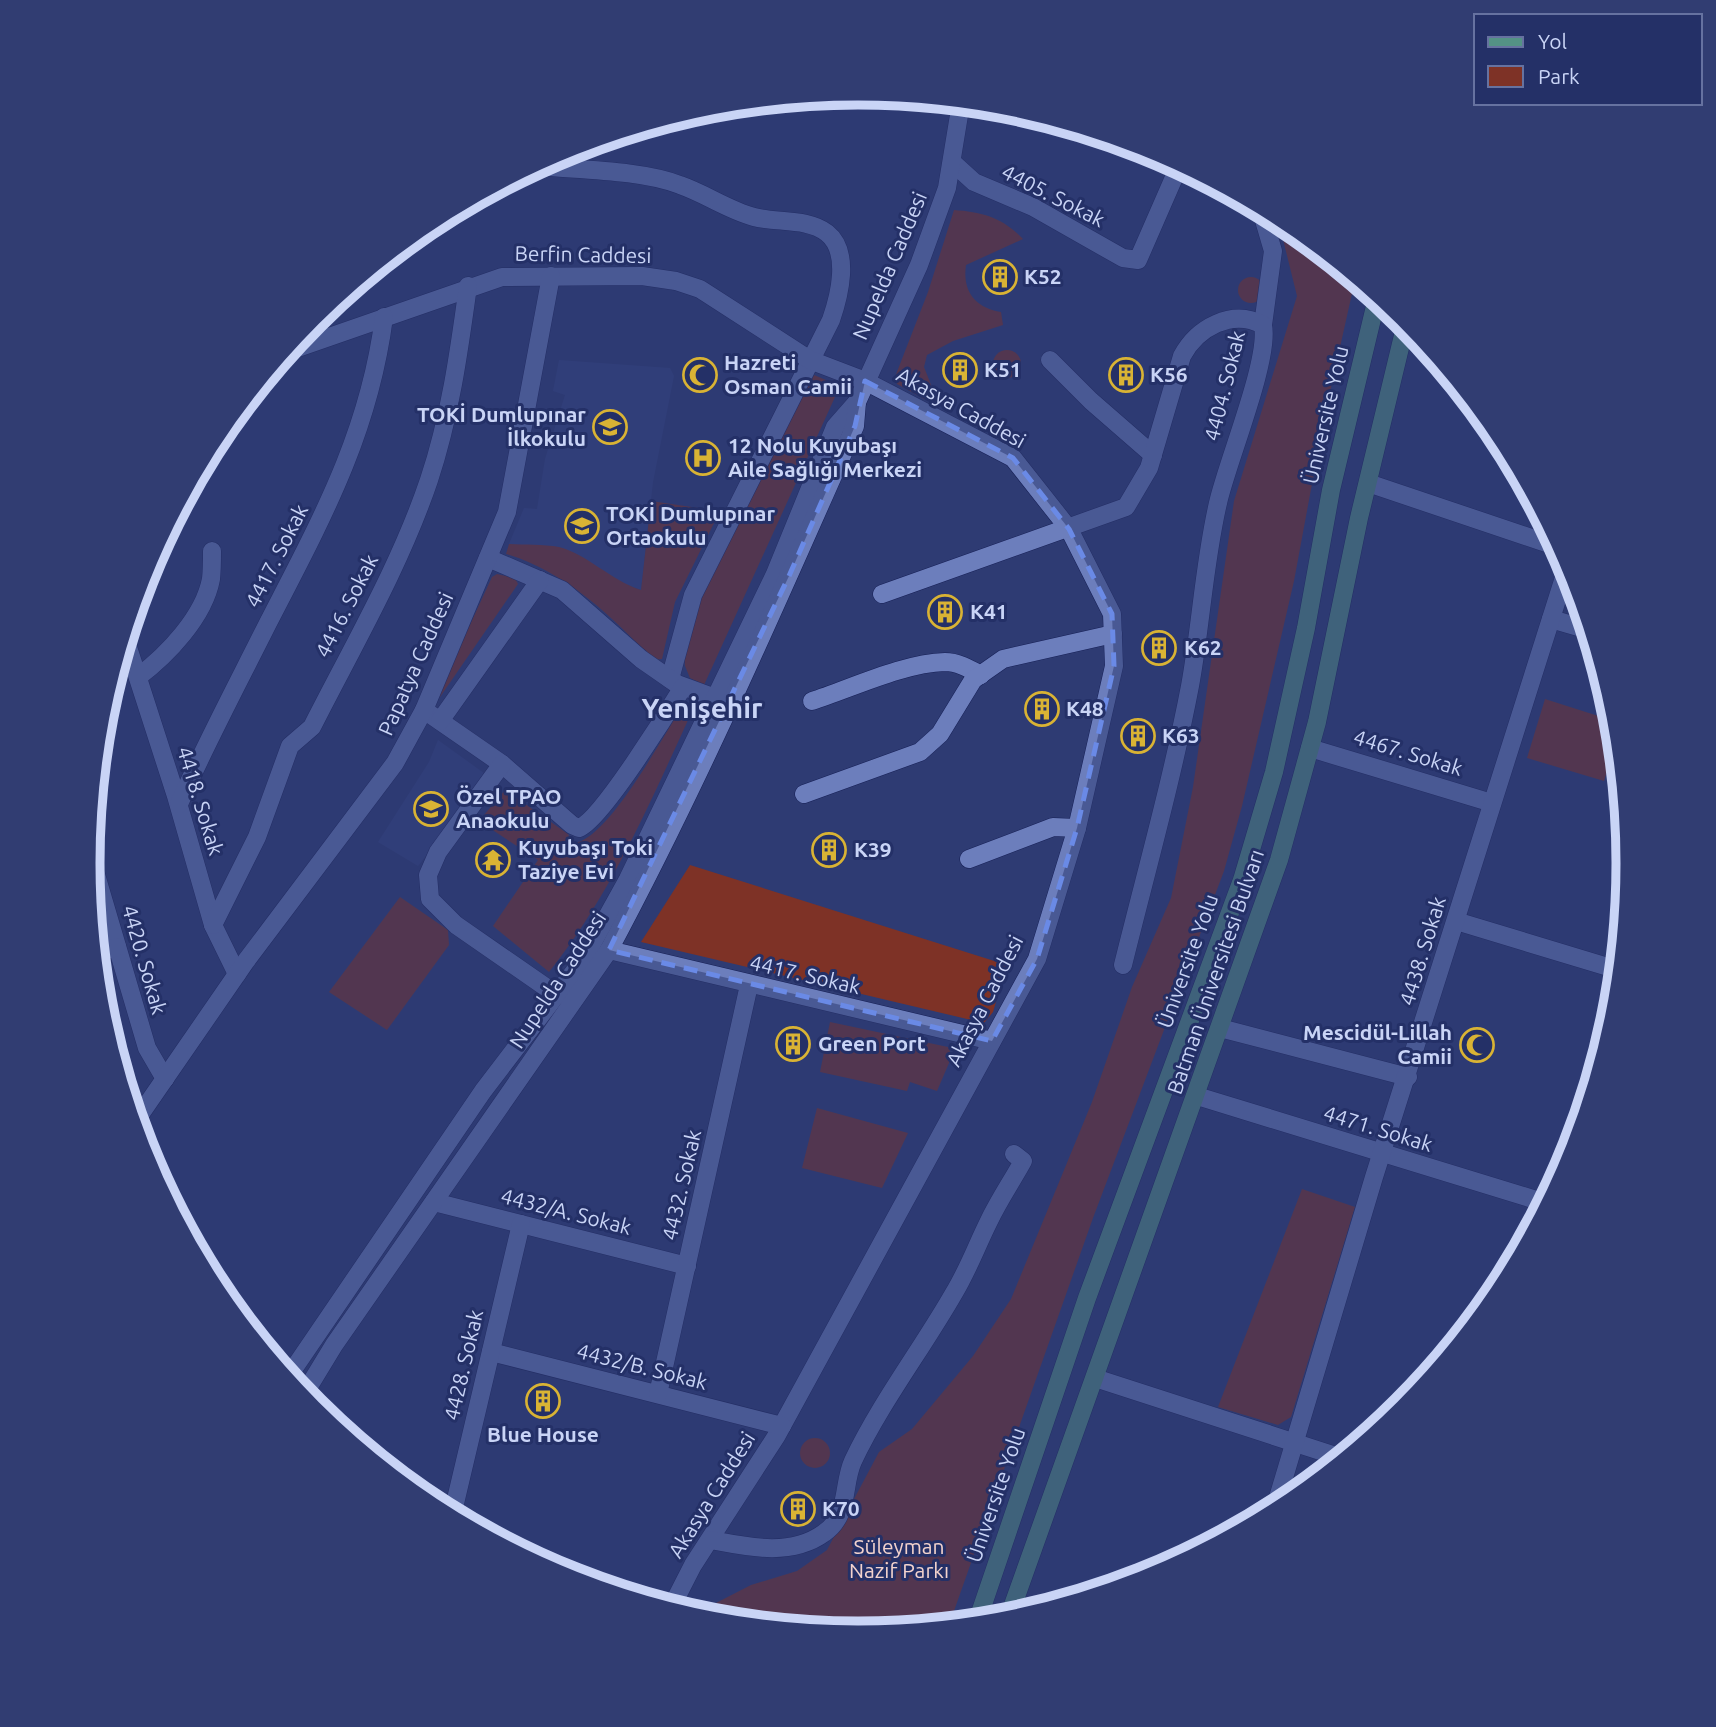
<svg xmlns="http://www.w3.org/2000/svg" width="1716" height="1727" viewBox="0 0 1716 1727" font-family="Ubuntu,sans-serif">
	<style>
		.built { fill: #344382 }
		.green { fill: #7e3226 }
		.lines { fill: none; stroke-linecap: round; stroke-linejoin: round }
		.minor-casing { stroke: #172056; stroke-width: 19 }
		.major-casing { stroke: #172056; stroke-width: 19 }
		.minor { stroke: #6c7ebc; stroke-width: 18 }
		.major { stroke: #549285; stroke-width: 18 }
		.marked { fill: none; stroke: #6a8ae6; stroke-width: 5; stroke-dasharray: 14 9; stroke-linejoin: round }
		.labels { text-anchor: middle; stroke-width: 6; stroke-linejoin: round; paint-order: stroke }
		.street-label { font-size: 21px; fill: #c9d4f6; stroke: #243067 }
		.poi-label { font-size: 21px; font-weight: bold; fill: #c9d4f6; stroke: #243067; text-anchor: start }
		.park-label { font-size: 21px; fill: #f3d3cd; stroke: #243067 }
		.district-label { font-size: 28px; font-weight: bold; fill: #c9d4f6; stroke: #243067 }
		.rim { fill: none; stroke: #c9d4f6; stroke-width: 9 }
	</style>
	<rect width="100%" height="100%" fill="#2e3b73"/>
	<!-- built -->
	<g class="built">
		<path d="M559,360L670,368L674,376L653,482L641,590L618,582L576,554L509,544L524,508L537,509L545,459L565,395L553,391Z"/>
		<path d="M438,740L488,776L418,866L378,842L429,762Z"/>
	</g>
	<!-- green -->
	<g class="green">
		<path d="M954,210C983,212 1003,218 1023,239L966,265C962,292 976,308 1001,312L1003,325L953,341L927,355L924,367L935,395L928,401L897,384L895,377L928,292Z"/>
		<path d="M1278,219L1355,280L1324,419L1294,581L1242,806L1224,871L1093,1218L949,1625L858,1634L786,1627L714,1604L751,1585L797,1571L827,1550L879,1452L912,1429L973,1356L1011,1299L1092,1102L1132,987L1171,898L1193,787L1234,501L1297,296Z"/>
		<circle cx="1251" cy="290" r="13"/>
		<circle cx="1007" cy="364" r="14"/>
		<path d="M814,375L840,386L704,685L690,678L685,666L684,652L694,607Z"/>
		<path d="M651,501L712,510L718,515L675,602L662,659L653,660C612,616 564,571 506,554L509,544C525,545 543,544 559,547C587,554 610,580 641,590Z"/>
		<path d="M497,574L515,578L518,584L440,697L437,696L492,577Z"/>
		<path d="M1545,699L1614,721L1616,740L1604,781L1527,758Z"/>
		<path d="M679,712L689,718C649,805 610,896 549,972L493,926L538,860L479,821L505,790L568,834L573,843C606,842 660,741 679,712Z"/>
		<path d="M690,865L1007,965L993,1012L984,1023L641,942Z"/>
		<path d="M400,897L448,930L449,945L387,1030L329,992Z"/>
		<path d="M830,1022L948,1047L952,1056L937,1091L910,1082L907,1091L820,1072Z"/>
		<path d="M817,1108L908,1133L882,1188L802,1168Z"/>
		<path d="M1302,1189L1355,1207L1291,1417L1278,1425L1218,1407Z"/>
		<circle cx="815" cy="1453" r="15"/>
	</g>
	<g class="lines">
		<!-- minor casing -->
		<g class="minor-casing">
			<g id="minor">
				<path d="M952,162L974,182L1033,207L1123,258L1138,260L1179,166"/>
				<path d="M537,166C579,170 642,170 680,185C706,194 728,210 754,217C777,223 808,218 827,233C851,252 839,297 831,320L693,595L670,679"/>
				<path d="M1261,210L1273,251L1263,325"/>
				<path d="M286,352L502,277L642,276L676,281L700,289L810,360L865,381L1013,458L1069,529L1112,614L1114,666L1077,828L1037,959L777,1435L693,1565L671,1608"/>
				<path d="M1050,360L1091,401L1153,455"/>
				<path d="M1368,483L1558,547"/>
				<path d="M488,558L562,590L641,659L677,684L726,702"/>
				<path d="M882,594L1126,507L1149,468L1182,356C1197,328 1232,308 1263,325C1270,360 1227,462 1218,503C1204,563 1201,626 1190,686C1172,780 1146,872 1123,965"/>
				<path d="M1551,619L1589,630"/>
				<path d="M125,638L176,796L213,925L237,974"/>
				<path d="M138,677C167,655 204,617 211,579C212,570 212,560 212,551"/>
				<path d="M812,701C852,688 904,663 945,662C958,662 970,669 981,675"/>
				<path d="M424,710L502,764L572,825L579,828C601,820 668,712 683,687"/>
				<path d="M440,721L540,580"/>
				<path d="M1310,748L1492,803"/>
				<path d="M502,764L438,852L428,875L430,899L456,925L557,995"/>
				<path d="M804,794L920,752L940,734L973,680L1003,659L1113,634"/>
				<path d="M179,804C206,743 238,683 268,623C321,520 369,434 384,317"/>
				<path d="M89,851L147,1048L165,1079"/>
				<path d="M969,859L1053,827L1077,828"/>
				<path d="M1456,921L1618,970"/>
				<path d="M213,925L257,837L290,746L312,727C353,646 400,566 429,480C450,417 459,352 468,286"/>
				<path d="M609,950L992,1041"/>
				<path d="M96,953L117,947"/>
				<path d="M1220,1028L1408,1077"/>
				<path d="M1197,1096L1546,1203"/>
				<path d="M135,1122L246,961L395,763L424,710L507,512L551,276"/>
				<path d="M434,1202L687,1266"/>
				<path d="M491,1352L782,1426"/>
				<path d="M288,1377L483,1091L583,960L628,879L775,574L835,427L857,402L919,265L947,188L961,103"/>
				<path d="M1095,1378L1342,1458"/>
				<path d="M658,1394L749,985"/>
				<path d="M303,1396L334,1345L609,950C700,780 777,602 855,426L857,402"/>
				<path d="M1274,1511L1374,1177L1568,565"/>
				<path d="M452,1516L521,1224"/>
				<path d="M711,1540C748,1547 791,1557 824,1533C850,1515 842,1485 853,1461C881,1402 922,1349 954,1293C968,1270 977,1245 989,1221C999,1200 1012,1181 1023,1161L1014,1154"/>
				<path d="M698,1616L712,1620"/>
			</g>
		</g>
		<!-- major casing -->
		<g class="major-casing">
			<g id="major">
				<path d="M1008,1619L1279,860L1317,722L1359,518L1406,323"/>
				<path d="M977,1622L1087,1298L1242,880L1274,772L1306,628L1331,490L1377,298"/>
			</g>
		</g>
		<!-- minor -->
		<use href="#minor" class="minor"/>
		<!-- major -->
		<use href="#major" class="major"/>
	</g>
	<!-- marked area -->
	<path d="M0 0H1716V1727H0ZM865,381L1013,458L1069,529L1112,614L1114,666L1077,828L1037,959L992,1041L609,950L789,576L855,426Z" fill="#2e3b73" fill-opacity=".55" fill-rule="evenodd"/>
	<path class="marked" d="M865,381L1013,458L1069,529L1112,614L1114,666L1077,828L1037,959L992,1041L609,950L789,576L855,426Z"/>
	<!-- icons -->
	<defs>
		<g id="building-ring" transform="scale(1.75)"><circle r="9.5" fill="#243067" stroke="#d9b334" stroke-width="1.5"/><path d="M-4-6H4V6H1V3H-1V6H-4ZM-2.5-4.3h1.7v1.8h-1.7ZM.8-4.3h1.7v1.8H.8ZM-2.5-1h1.7V.8h-1.7ZM.8-1h1.7V.8H.8Z" fill="#d9b334"/></g>
		<g id="mosque-ring" transform="scale(1.75)"><circle r="9.5" fill="#243067" stroke="#d9b334" stroke-width="1.5"/><path d="M3.5-4.9A6 6 0 1 0 3.5 4.9A5 5 0 1 1 3.5-4.9Z" fill="#d9b334"/></g>
		<g id="school-ring" transform="scale(1.75)"><circle r="9.5" fill="#243067" stroke="#d9b334" stroke-width="1.5"/><path d="M0-5L7-2L0 1L-7-2ZM-4 1L0 2.5L4 1V4Q0 6-4 4Z" fill="#d9b334"/></g>
		<g id="hospital-ring" transform="scale(1.75)"><circle r="9.5" fill="#243067" stroke="#d9b334" stroke-width="1.5"/><path d="M-5-5h3v3.5h4V-5h3V5h-3V1.5h-4V5h-3Z" fill="#d9b334"/></g>
		<g id="temple-ring" transform="scale(1.75)"><circle r="9.5" fill="#243067" stroke="#d9b334" stroke-width="1.5"/><path d="M0-6L5-2H3V0L6.5 2.5H4V6H1.5V3h-3V6H-4V2.5H-6.5L-3 0V-2H-5Z" fill="#d9b334"/></g>
	</defs>
	<g fill-rule="evenodd">
		<use href="#building-ring" x="1000" y="277"/>
		<use href="#building-ring" x="960" y="370"/>
		<use href="#mosque-ring" x="700" y="375"/>
		<use href="#building-ring" x="1126" y="375"/>
		<use href="#school-ring" x="610" y="427"/>
		<use href="#hospital-ring" x="703" y="458"/>
		<use href="#school-ring" x="582" y="526"/>
		<use href="#building-ring" x="945" y="612"/>
		<use href="#building-ring" x="1159" y="648"/>
		<use href="#building-ring" x="1042" y="709"/>
		<use href="#building-ring" x="1138" y="736"/>
		<use href="#school-ring" x="431" y="809"/>
		<use href="#building-ring" x="829" y="850"/>
		<use href="#temple-ring" x="493" y="860"/>
		<use href="#building-ring" x="793" y="1044"/>
		<use href="#mosque-ring" x="1477" y="1045"/>
		<use href="#building-ring" x="543" y="1401"/>
		<use href="#building-ring" x="798" y="1509"/>
	</g>
	<g class="labels">
		<!-- street labels -->
		<g class="street-label">
			<text transform="translate(1053 196) rotate(27)" y="7">4405. Sokak</text>
			<text transform="translate(583 255) rotate(1)" y="7">Berfin Caddesi</text>
			<text transform="translate(890 266) rotate(-67)" y="7">Nupelda Caddesi</text>
			<text transform="translate(1225 386) rotate(-76)" y="7">4404. Sokak</text>
			<text transform="translate(961 408) rotate(29)" y="7">Akasya Caddesi</text>
			<text transform="translate(1326 415) rotate(-77)" y="7">Üniversite Yolu</text>
			<text transform="translate(277 556) rotate(-63)" y="7">4417. Sokak</text>
			<text transform="translate(347 606) rotate(-63)" y="7">4416. Sokak</text>
			<text transform="translate(416 664) rotate(-66)" y="7">Papatya Caddesi</text>
			<text transform="translate(1408 753) rotate(17)" y="7">4467. Sokak</text>
			<text transform="translate(200 801) rotate(73)" y="7">4418. Sokak</text>
			<text transform="translate(1423 951) rotate(-73)" y="7">4438. Sokak</text>
			<text transform="translate(144 960) rotate(74)" y="7">4420. Sokak</text>
			<text transform="translate(1188 961) rotate(-70)" y="7">Üniversite Yolu</text>
			<text transform="translate(1216 972) rotate(-71)" y="7">Batman Üniversitesi Bulvarı</text>
			<text transform="translate(805 975) rotate(13)" y="7">4417. Sokak</text>
			<text transform="translate(558 980) rotate(-57)" y="7">Nupelda Caddesi</text>
			<text transform="translate(985 1001) rotate(-63)" y="7">Akasya Caddesi</text>
			<text transform="translate(1378 1129) rotate(17)" y="7">4471. Sokak</text>
			<text transform="translate(682 1185) rotate(-77)" y="7">4432. Sokak</text>
			<text transform="translate(566 1212) rotate(14)" y="7">4432/A. Sokak</text>
			<text transform="translate(464 1365) rotate(-77)" y="7">4428. Sokak</text>
			<text transform="translate(642 1367) rotate(14)" y="7">4432/B. Sokak</text>
			<text transform="translate(712 1495) rotate(-58)" y="7">Akasya Caddesi</text>
			<text transform="translate(996 1495) rotate(-71)" y="7">Üniversite Yolu</text>
		</g>
		<!-- poi labels -->
		<g class="poi-label">
			<text x="1024" y="284">K52</text>
			<text x="724" y="370">Hazreti<tspan x="724" dy="24">Osman Camii</tspan></text>
			<text x="984" y="377">K51</text>
			<text x="1150" y="382">K56</text>
			<text x="586" y="422" text-anchor="end">TOKİ Dumlupınar<tspan x="586" dy="24">İlkokulu</tspan></text>
			<text x="728" y="453">12 Nolu Kuyubaşı<tspan x="728" dy="24">Aile Sağlığı Merkezi</tspan></text>
			<text x="606" y="521">TOKİ Dumlupınar<tspan x="606" dy="24">Ortaokulu</tspan></text>
			<text x="970" y="619">K41</text>
			<text x="1184" y="655">K62</text>
			<text x="1066" y="716">K48</text>
			<text x="1162" y="743">K63</text>
			<text x="456" y="804">Özel TPAO<tspan x="456" dy="24">Anaokulu</tspan></text>
			<text x="518" y="855">Kuyubaşı Toki<tspan x="518" dy="24">Taziye Evi</tspan></text>
			<text x="854" y="857">K39</text>
			<text x="1452" y="1040" text-anchor="end">Mescidül-Lillah<tspan x="1452" dy="24">Camii</tspan></text>
			<text x="818" y="1051">Green Port</text>
			<text x="543" y="1442" text-anchor="middle">Blue House</text>
			<text x="822" y="1516">K70</text>
		</g>
		<!-- park labels -->
		<g class="park-label">
			<text x="899" y="1554">Süleyman<tspan x="899" dy="24">Nazif Parkı</tspan></text>
		</g>
		<!-- district labels -->
		<g class="district-label">
			<text x="702" y="718">Yenişehir</text>
		</g>
	</g>
	<!-- crop -->
	<path d="M0 0H1716V1727H0ZM100 863a758 758 0 1 1 1516 0a758 758 0 1 1-1516 0Z" fill="#313d72" fill-rule="evenodd"/>
	<path class="rim" d="M100 863a758 758 0 1 1 1516 0a758 758 0 1 1-1516 0Z"/>
	<!-- legend -->
	<rect x="1474" y="14" width="228" height="91" fill="#243067" stroke="#6672a0" stroke-width="2"/>
	<rect x="1488" y="37" width="35" height="10" fill="#549285" stroke="#6672a0" stroke-width="2"/>
	<text x="1538" y="49" font-size="21" fill="#c9d4f6">Yol</text>
	<rect x="1488" y="66" width="35" height="21" fill="#7e3226" stroke="#6672a0" stroke-width="2"/>
	<text x="1538" y="84" font-size="21" fill="#c9d4f6">Park</text>
</svg>
